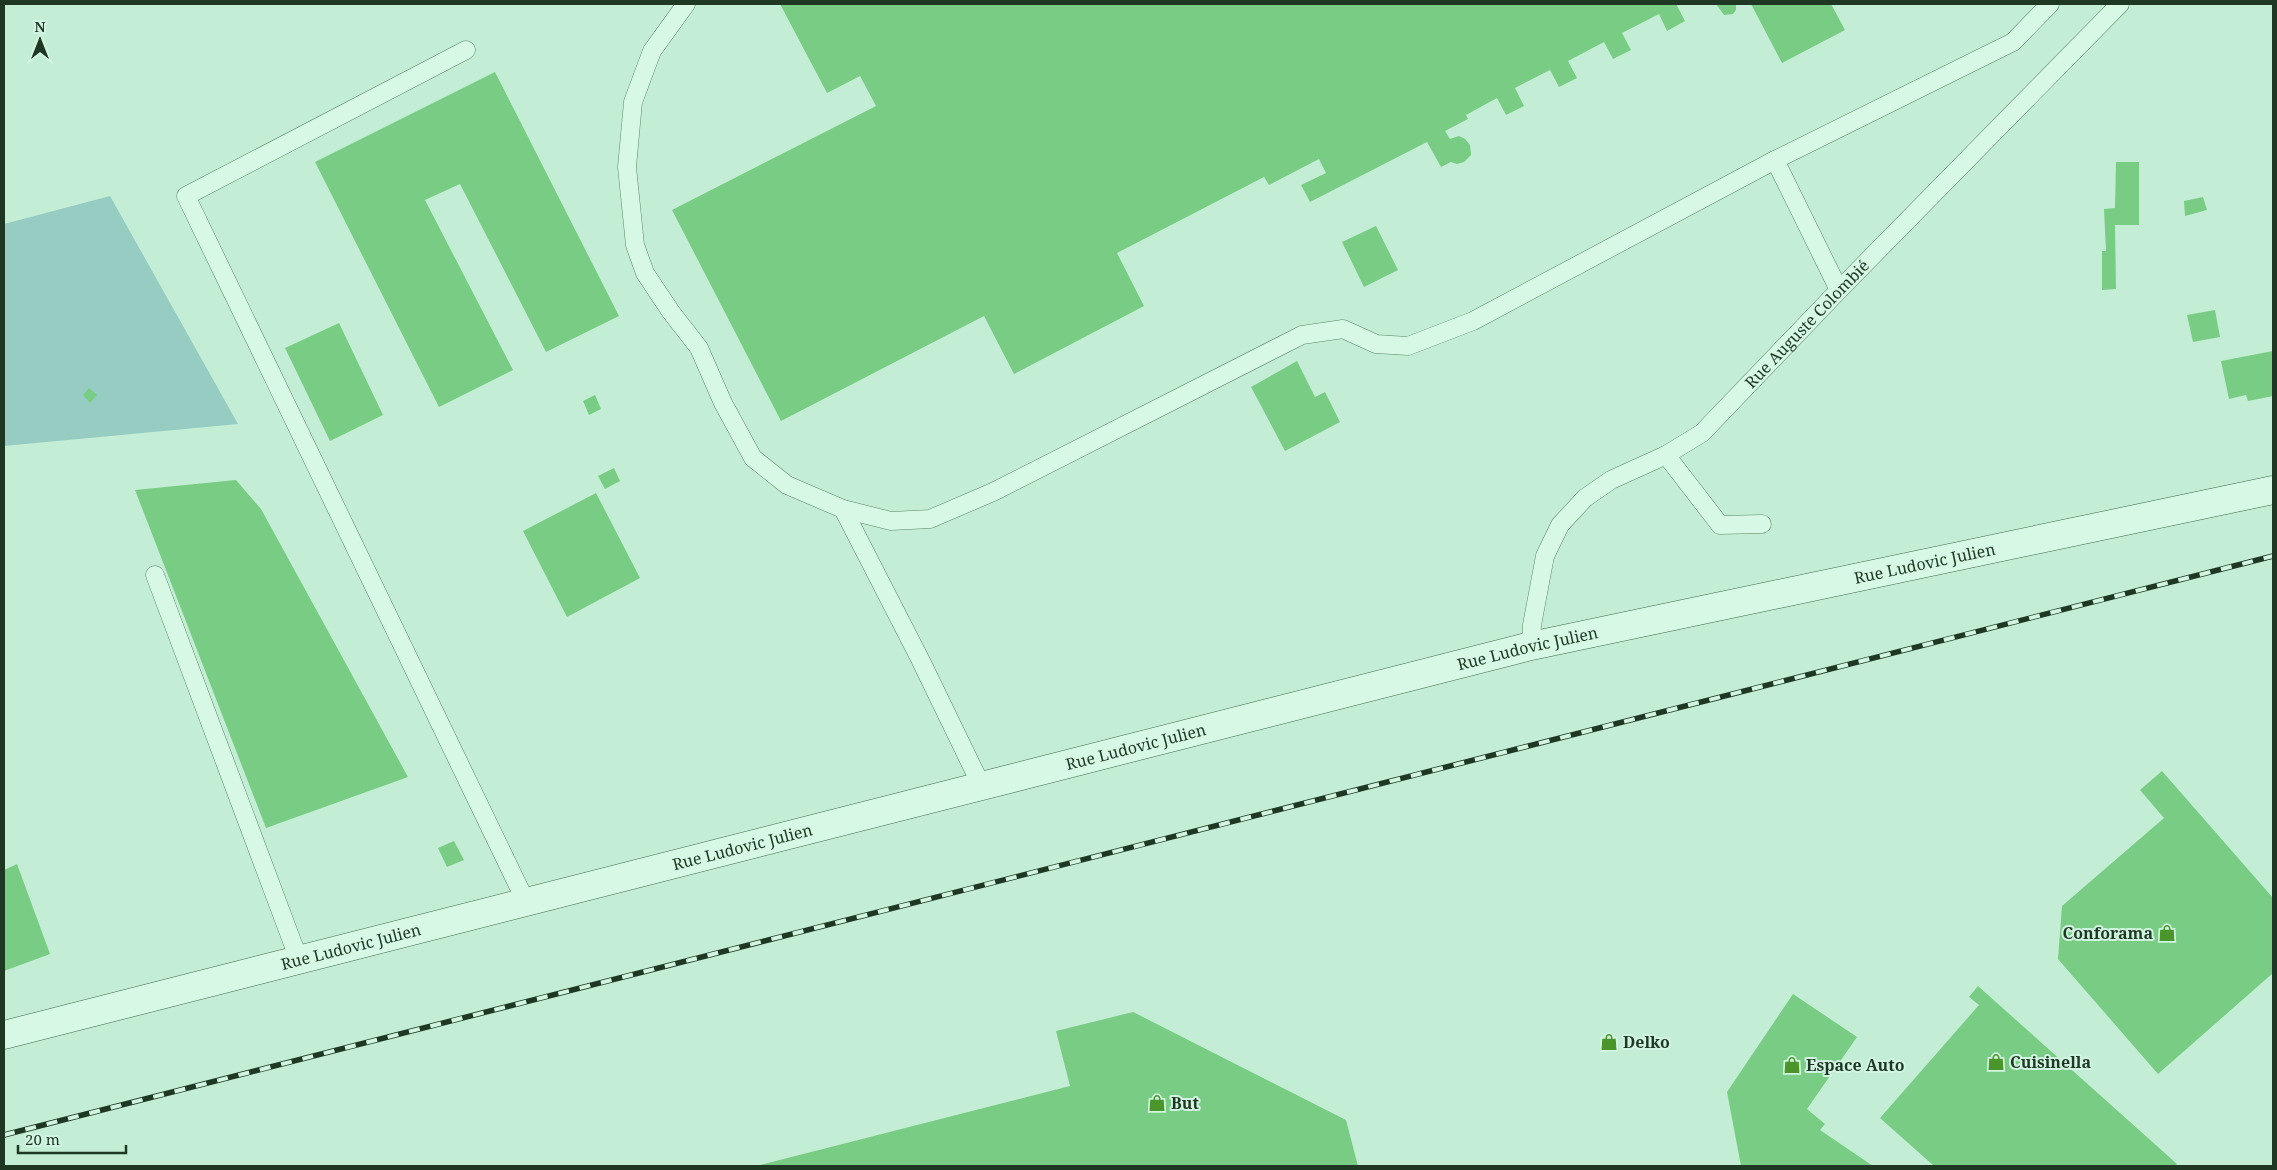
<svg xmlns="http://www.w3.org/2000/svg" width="2277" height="1170" viewBox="0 0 2277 1170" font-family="'Noto Serif',serif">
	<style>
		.green { fill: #97ccc3 }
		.building { fill: #79cc84 }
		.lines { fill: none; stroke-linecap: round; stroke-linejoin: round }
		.lane-casing { stroke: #5a8865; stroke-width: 19 }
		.secondary-casing { stroke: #3d6a47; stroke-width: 29 }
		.lane { stroke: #d6f8e4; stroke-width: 18 }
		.secondary { stroke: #d6f8e4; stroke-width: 28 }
		.rail-casing { stroke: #1e3823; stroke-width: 5.5 }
		.rail { stroke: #d2f5e1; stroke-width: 4; stroke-dasharray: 11; stroke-linecap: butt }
		.labels { text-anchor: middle; stroke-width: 4; stroke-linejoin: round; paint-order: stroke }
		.street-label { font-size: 16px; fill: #1e3823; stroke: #d2f5e1 }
		.poi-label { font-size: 16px; font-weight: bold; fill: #1e3823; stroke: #d2f5e1; text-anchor: start }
	</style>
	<rect width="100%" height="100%" fill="#c3eed5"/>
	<!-- green -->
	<path class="green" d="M110,196L238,424L4,446V224Z"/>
	<!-- building -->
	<g class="building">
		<path d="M780,4H1676L1685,21L1667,31L1659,14L1622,33L1631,50L1613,59L1604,42L1568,61L1577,78L1559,87L1550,70L1515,88L1524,106L1506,115L1497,98L1466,115L1468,119L1445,131L1450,139L1459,136L1465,139L1470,145L1471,155L1464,162L1457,164L1451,162L1441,167L1427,142L1310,202L1301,185L1326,173L1319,159L1269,185L1264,177L1117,253L1144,306L1014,374L984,316L781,421L672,210L876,106L860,76L827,93Z"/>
		<path d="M1716,4H1736V10L1733,14L1724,15Z"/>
		<path d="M1751,4H1831L1845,30L1782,63Z"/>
		<path d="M495,72L619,316L546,352L460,184L425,200L513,370L439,407L315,162Z"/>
		<path d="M2116,162H2139V225H2115L2116,289L2102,290V251H2106L2104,209L2115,208Z"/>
		<path d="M2203,197L2207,210L2185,216L2184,201Z"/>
		<path d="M1376,226L1398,270L1364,287L1342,242Z"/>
		<path d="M2215,310L2220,337L2193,342L2187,315Z"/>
		<path d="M339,323L383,415L330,441L285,348Z"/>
		<path d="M2273,351V396L2248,401L2246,395L2229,399L2221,361Z"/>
		<path d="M1297,361L1315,397L1325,392L1340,422L1285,451L1251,387Z"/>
		<path d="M89,388L97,395L90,403L83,395Z"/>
		<path d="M595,395L601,409L589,415L583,401Z"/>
		<path d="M614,468L620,481L605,489L598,476Z"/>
		<path d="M236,480L261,509L408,777L266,828L135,490Z"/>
		<path d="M596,493L640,578L567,617L523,531Z"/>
		<path d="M2162,771L2273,898V973L2158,1074L2058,959L2062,906L2164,818L2140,790Z"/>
		<path d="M454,841L464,860L447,867L438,848Z"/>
		<path d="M17,864L50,954L4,971V870Z"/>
		<path d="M1978,986L2177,1164L2175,1166H1934L1880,1118L1979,1005L1969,997Z"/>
		<path d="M1793,994L1857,1037L1807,1109L1825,1124L1820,1130L1873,1166H1741L1727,1092Z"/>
		<path d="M1133,1012L1346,1120L1358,1166H756L1070,1086L1056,1031Z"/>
	</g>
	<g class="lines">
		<!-- lane casing -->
		<g class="lane-casing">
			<g id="lane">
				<path d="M686,4L652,51L633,102L627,167L635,245L645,273L671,312L699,348L723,403L753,458L787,485L843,509L891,521L930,519L993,492L1302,335L1343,329L1376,344L1408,346L1473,321L1775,160L2013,42L2050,4"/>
				<path d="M466,50L186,196L525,900"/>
				<path d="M1775,160L1839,290"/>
				<path d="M1666,455L1720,525L1762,524"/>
				<path d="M843,509L920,659L982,787"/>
				<path d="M155,575L299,960"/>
				<path id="s1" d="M1531,646L1532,625L1545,556L1560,525L1585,498L1611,480L1666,455L1702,433L1839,290L2120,4"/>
			</g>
		</g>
		<!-- secondary casing -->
		<g class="secondary-casing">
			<g id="secondary">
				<path id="s2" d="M4,1035L1531,646L2273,490"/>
			</g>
		</g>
		<!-- lane -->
		<use href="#lane" class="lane"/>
		<!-- secondary -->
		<use href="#secondary" class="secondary"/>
		<!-- rail casing -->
		<g class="rail-casing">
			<path id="rail" d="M4,1135L2273,556"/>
		</g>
		<!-- rail -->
		<use href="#rail" class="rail"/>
	</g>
	<!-- icons -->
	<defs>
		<g id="shop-bare" transform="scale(1.35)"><path d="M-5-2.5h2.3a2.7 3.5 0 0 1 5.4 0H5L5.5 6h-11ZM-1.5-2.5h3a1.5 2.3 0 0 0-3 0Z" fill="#4a962a" stroke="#d2f5e1" stroke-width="2.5" paint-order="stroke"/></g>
	</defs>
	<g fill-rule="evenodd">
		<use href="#shop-bare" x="2167" y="933"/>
		<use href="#shop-bare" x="1609" y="1042"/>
		<use href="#shop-bare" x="1996" y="1062"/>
		<use href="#shop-bare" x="1792" y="1065"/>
		<use href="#shop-bare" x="1157" y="1103"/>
	</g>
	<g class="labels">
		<!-- street labels -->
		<g class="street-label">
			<text dy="6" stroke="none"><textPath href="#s1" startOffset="448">Rue Auguste Colombié</textPath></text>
			<text dy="6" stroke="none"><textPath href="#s2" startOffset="1978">Rue Ludovic Julien</textPath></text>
			<text dy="6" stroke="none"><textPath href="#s2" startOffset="1572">Rue Ludovic Julien</textPath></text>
			<text dy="6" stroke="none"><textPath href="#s2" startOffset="1168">Rue Ludovic Julien</textPath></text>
			<text dy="6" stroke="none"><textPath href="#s2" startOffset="762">Rue Ludovic Julien</textPath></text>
			<text dy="6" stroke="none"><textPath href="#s2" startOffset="358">Rue Ludovic Julien</textPath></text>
		</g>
		<!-- poi labels -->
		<g class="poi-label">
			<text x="2153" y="939" text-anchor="end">Conforama</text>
			<text x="1623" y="1048">Delko</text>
			<text x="2010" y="1068">Cuisinella</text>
			<text x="1806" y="1071">Espace Auto</text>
			<text x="1171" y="1109">But</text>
		</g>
	</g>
	<!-- border -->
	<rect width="2277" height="1170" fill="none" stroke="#1e3823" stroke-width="10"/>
	<!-- north arrow -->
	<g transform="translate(40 40)" stroke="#d2f5e1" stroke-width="4" paint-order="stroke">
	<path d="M0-4L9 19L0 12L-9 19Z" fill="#1e3823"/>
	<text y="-8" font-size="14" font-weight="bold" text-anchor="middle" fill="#1e3823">N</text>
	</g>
	<!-- scale -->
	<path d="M18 1145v8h108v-8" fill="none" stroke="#1e3823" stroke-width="2.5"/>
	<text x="25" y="1145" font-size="15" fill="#1e3823" stroke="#d2f5e1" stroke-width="4" paint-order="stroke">20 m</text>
</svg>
